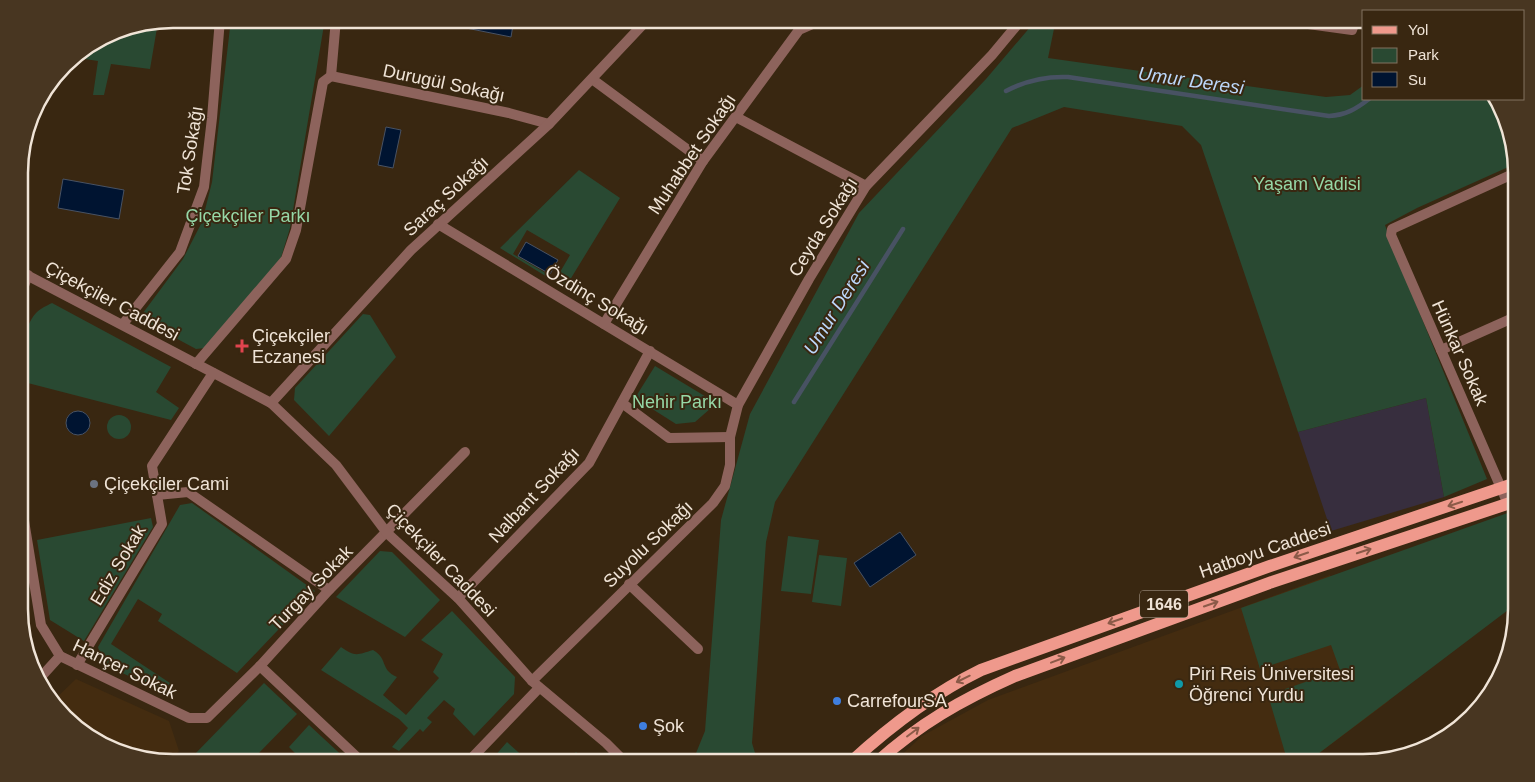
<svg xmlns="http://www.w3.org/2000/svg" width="1535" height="782" viewBox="0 0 1535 782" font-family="Arial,sans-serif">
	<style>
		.built { fill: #442c10 }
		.medical { fill: #372e3e }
		.green { fill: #294932; fill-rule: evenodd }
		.water { fill: #001431; stroke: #485263 }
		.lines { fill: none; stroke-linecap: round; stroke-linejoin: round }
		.stream { stroke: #485263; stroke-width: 4.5 }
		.minor { stroke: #8d635c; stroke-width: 10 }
		.tertiary { stroke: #8d635c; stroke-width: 10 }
		.primary { stroke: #ef998c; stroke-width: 12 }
		.rail { stroke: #a59786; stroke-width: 4 }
		.oneway { stroke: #8b5a48 }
		.health-dot { fill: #e0444e; stroke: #392711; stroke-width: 2 }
		.worship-dot { fill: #6b7280; stroke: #392711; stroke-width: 2 }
		.culture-dot { fill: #0f9aa8; stroke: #392711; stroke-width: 2 }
		.shop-dot { fill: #3f7fe0; stroke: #392711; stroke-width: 2 }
		.labels { text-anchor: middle; stroke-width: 4; stroke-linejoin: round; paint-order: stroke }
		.shield { fill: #392711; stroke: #b9ab9c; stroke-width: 1 }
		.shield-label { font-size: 16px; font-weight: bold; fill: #f0e4d7 }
		.street-label { font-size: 18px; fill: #f0e4d7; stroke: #392711 }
		.park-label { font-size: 18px; fill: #96d8a7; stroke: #392711 }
		.poi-label { font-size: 18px; fill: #f0e4d7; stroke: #392711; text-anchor: start }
		.water-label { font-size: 19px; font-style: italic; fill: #bcd7fa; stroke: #392711 }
		.rim { fill: none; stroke: #f0e4d7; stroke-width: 2.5 }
	</style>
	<rect width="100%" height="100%" fill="#392711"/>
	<!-- built -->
	<g class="built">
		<path d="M1330,575L1389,701L1306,763H896L894,762L922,736L988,700Z"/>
		<path d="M76,679L169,721L179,751L168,762L104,747L51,703Z"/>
	</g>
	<!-- medical -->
	<path class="medical" d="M1426,398L1444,497L1331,531L1298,432Z"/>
	<!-- green -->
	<g class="green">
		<path d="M231,19H325L290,228L280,261L205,348L196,349L144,321L143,313L183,259L202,222L212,182Z"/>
		<path d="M1037,19H1056L1048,58L1326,97L1350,95L1364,85V99H1495L1515,153V164L1417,208L1385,225L1392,245L1487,479L1444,497L1426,398L1298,432L1201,145L1182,126L1064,107L1012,128L775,502L766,542L752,743L758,763H692L705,731L721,520L750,414L859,213L986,79Z"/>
		<path d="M158,22L150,69L111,64L104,95H93L98,61L72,57L88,47L99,48L117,30Z"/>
		<path d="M579,170L620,198L565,288L500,248ZM527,230L570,255L556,279L513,254Z"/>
		<path d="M52,303L171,367L156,392L179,408L171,420L20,381C20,362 22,328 36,313C41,308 46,306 52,303Z"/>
		<path d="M363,314L370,315L396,357L329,436L294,400L295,388Z"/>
		<path d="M655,366L708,398L711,408L695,422L676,424L635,398Z"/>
		<circle cx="119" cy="427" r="12"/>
		<path d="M192,503L315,591L237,673L158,621L162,614L138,599L111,644L170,683L163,692L103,664L98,647L180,505Z"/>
		<path d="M1516,510V604L1306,763H1288L1268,695L1340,670L1331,645L1260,669L1241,608Z"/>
		<path d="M151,518L153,527L84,641L50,620L37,540Z"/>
		<path d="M788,536L819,540L811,594L781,591Z"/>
		<path d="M380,551L392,552L440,600L405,637L336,597Z"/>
		<path d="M819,555L847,558L841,606L812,602Z"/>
		<path d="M452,611L515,677L514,694L474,736L453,714L455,709L444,700L427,718L432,722L423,732L420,729L399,751L392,747L408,728L399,719L321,670L341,647C355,657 357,655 373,650C389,659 379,669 397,677L383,695L406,715L439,678L433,672L443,654L421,640Z"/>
		<path d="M264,683L297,714L249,763H189L194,755Z"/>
		<path d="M309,725L350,763H295L300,758L289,747Z"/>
		<path d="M507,742L527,760L534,753L540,759L538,761L539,763H501L494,757Z"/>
		<path d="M576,752L583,759L579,763H565Z"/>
	</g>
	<!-- water -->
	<g class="water">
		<path d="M447,19H514L511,37L446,24Z"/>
		<path d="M386,127L401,130L393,168L378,165Z"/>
		<path d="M63,179L124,190L119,219L58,208Z"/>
		<path d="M526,242L558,260L550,274L518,256Z"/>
		<circle cx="78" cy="423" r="12"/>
		<path d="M900,532L916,555L870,587L854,563Z"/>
	</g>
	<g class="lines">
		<!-- stream -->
		<g class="stream">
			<path d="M1006,91C1025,81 1045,76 1068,77L1329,116C1346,115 1356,109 1369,99"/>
			<path d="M794,402L903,229"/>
		</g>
		<!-- minor -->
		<g class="minor">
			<path d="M1272,19L1352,30L1356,19"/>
			<path d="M331,76L509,113L549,124"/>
			<path d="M592,79L703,161"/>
			<path d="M736,117L866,186"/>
			<path d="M438,224L738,405"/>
			<path d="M19,299L28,275"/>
			<path d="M123,324L180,252L204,187L212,118L220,19"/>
			<path d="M604,324L703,161L799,30L824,19"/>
			<path d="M1441,350L1515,317"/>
			<path d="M196,364L286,259L296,230L323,82L331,76L336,19"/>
			<path d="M271,403L411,250L549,124L648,19"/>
			<path d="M622,403L669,438L730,437"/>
			<path d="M157,495L188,492L329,590"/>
			<path d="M20,496L41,625L60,656L189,718H207L260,666L329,590L465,452"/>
			<path d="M1508,504L1391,235L1392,229L1515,173"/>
			<path d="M629,584L698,649"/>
			<path d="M458,598L589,463L650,351"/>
			<path d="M77,665L162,524L152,466L213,373"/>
			<path d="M260,666L363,763"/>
			<path d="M40,678L60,656"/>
			<path d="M532,681L713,503L725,486L730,465V437L738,405L809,279L866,186L992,55L1022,19"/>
			<path d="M467,763L539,688"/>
		</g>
		<!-- tertiary -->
		<path class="tertiary" d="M19,271L271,403L336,465L387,533L458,598L532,681L606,743L626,763"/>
		<!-- primary -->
		<g class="primary">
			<path d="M850,763C890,726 932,694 981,670L1270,566L1516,483"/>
			<path d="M876,763C919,724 961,700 1015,676L1272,582L1516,501"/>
		</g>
		<!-- rail -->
		<path class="rail" d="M1440,740L1456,728"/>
	</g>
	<!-- one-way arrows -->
	<defs><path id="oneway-shaft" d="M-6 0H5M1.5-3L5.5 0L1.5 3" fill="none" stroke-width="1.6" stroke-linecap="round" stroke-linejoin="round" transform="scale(1.25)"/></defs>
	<g class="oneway">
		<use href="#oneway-shaft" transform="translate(1455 504) rotate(162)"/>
		<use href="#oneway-shaft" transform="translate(1364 551) rotate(-18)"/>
		<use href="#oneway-shaft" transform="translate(1301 555) rotate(161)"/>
		<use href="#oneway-shaft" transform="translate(1211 604) rotate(-19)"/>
		<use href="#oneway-shaft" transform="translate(1115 621) rotate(161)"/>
		<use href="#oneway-shaft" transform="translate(1058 660) rotate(-21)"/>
		<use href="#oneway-shaft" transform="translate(963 679) rotate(154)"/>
		<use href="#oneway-shaft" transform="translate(913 732) rotate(-37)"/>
	</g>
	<!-- markers -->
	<path class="health-dot" d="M239.5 338.5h5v5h5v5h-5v5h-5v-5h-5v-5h5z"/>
	<circle class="worship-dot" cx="94" cy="484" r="5"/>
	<circle class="culture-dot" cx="1179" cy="684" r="5"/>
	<g class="shop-dot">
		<circle cx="837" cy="701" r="5"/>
		<circle cx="643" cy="726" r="5"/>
	</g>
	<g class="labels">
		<!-- shield labels -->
		<rect class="shield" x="1140" y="590.5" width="48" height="27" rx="4"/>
		<g class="shield-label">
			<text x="1164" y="610">1646</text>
		</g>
		<!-- street labels -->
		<g class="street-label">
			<text transform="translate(444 83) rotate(12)" y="6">Durugül Sokağı</text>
			<text transform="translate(190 150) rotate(-81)" y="6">Tok Sokağı</text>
			<text transform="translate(692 154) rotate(-56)" y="6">Muhabbet Sokağı</text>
			<text transform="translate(446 196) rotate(-43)" y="6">Saraç Sokağı</text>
			<text transform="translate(823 227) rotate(-58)" y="6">Ceyda Sokağı</text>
			<text transform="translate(597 300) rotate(31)" y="6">Özdinç Sokağı</text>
			<text transform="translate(112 301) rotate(28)" y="6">Çiçekçiler Caddesi</text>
			<text transform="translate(1460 353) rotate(66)" y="6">Hünkar Sokak</text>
			<text transform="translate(534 495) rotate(-47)" y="6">Nalbant Sokağı</text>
			<text transform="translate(648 544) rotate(-44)" y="6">Suyolu Sokağı</text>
			<text transform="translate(1265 550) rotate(-19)" y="6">Hatboyu Caddesi</text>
			<text transform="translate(441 560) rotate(46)" y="6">Çiçekçiler Caddesi</text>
			<text transform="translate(118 565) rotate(-59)" y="6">Ediz Sokak</text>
			<text transform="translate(311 588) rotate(-46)" y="6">Turgay Sokak</text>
			<text transform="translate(125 669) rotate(26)" y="6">Hançer Sokak</text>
		</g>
		<!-- park labels -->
		<g class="park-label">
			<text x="1307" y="190">Yaşam Vadisi</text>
			<text x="248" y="222">Çiçekçiler Parkı</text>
			<text x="677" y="408">Nehir Parkı</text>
		</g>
		<!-- poi labels -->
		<g class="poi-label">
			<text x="252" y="342">Çiçekçiler<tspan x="252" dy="21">Eczanesi</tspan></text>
			<text x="104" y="490">Çiçekçiler Cami</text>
			<text x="1189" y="680">Piri Reis Üniversitesi<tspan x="1189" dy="21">Öğrenci Yurdu</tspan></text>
			<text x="847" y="707">CarrefourSA</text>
			<text x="653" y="732">Şok</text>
		</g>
		<!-- water labels -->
		<g class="water-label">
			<text transform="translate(1191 80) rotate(8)" y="7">Umur Deresi</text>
			<text transform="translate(836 307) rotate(-58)" y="7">Umur Deresi</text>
		</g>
	</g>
	<!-- crop -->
	<path d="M0 0H1535V782H0ZM173 28H1363A145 145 0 0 1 1508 173V609A145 145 0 0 1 1363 754H173A145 145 0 0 1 28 609V173A145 145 0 0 1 173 28Z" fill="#483621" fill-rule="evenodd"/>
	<path class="rim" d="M173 28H1363A145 145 0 0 1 1508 173V609A145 145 0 0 1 1363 754H173A145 145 0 0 1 28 609V173A145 145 0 0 1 173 28Z"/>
	<!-- legend -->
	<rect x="1362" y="10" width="162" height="90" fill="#392711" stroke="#827360"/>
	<rect x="1372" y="26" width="25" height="8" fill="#ef998c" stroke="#827360"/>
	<text x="1408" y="35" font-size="15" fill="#f0e4d7">Yol</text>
	<rect x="1372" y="48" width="25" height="15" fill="#294932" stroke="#827360"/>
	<text x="1408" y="60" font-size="15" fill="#f0e4d7">Park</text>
	<rect x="1372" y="72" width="25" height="15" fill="#001431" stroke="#827360"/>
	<text x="1408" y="85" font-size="15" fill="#f0e4d7">Su</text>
</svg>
